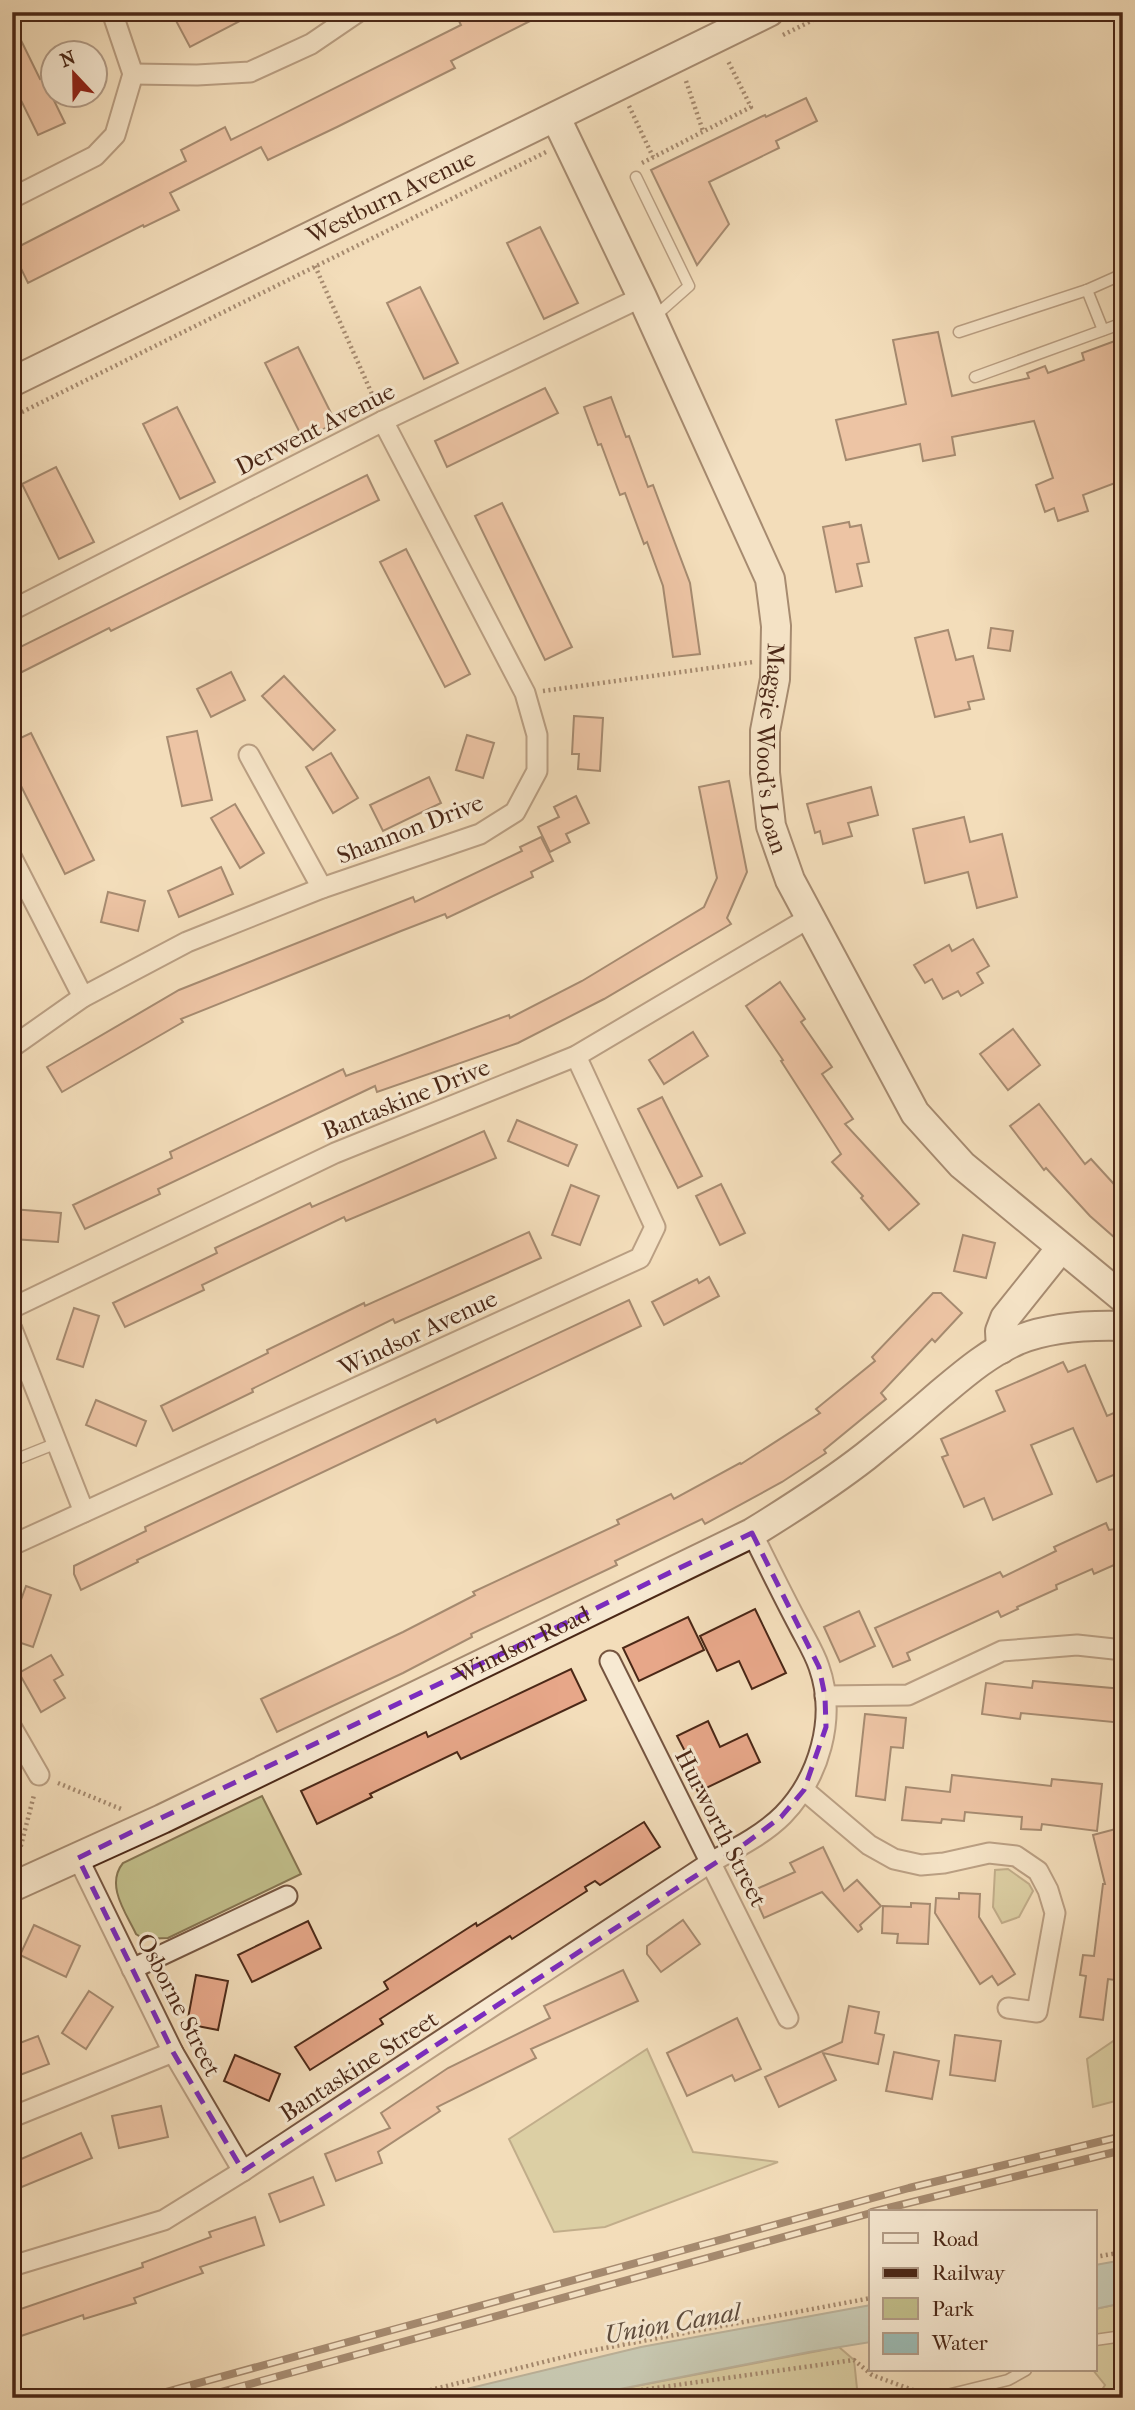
<svg xmlns="http://www.w3.org/2000/svg" width="1135" height="2410" viewBox="0 0 1135 2410" font-family="'IM FELL French Canon',serif">
	<style>
		.green { fill: #c2bf8b; stroke: #867451; stroke-width: 2 }
		.water { fill: #9cbbb4; stroke: #7c8075; stroke-width: 2 }
		.building { fill: #e7a789; stroke: #4b2817; stroke-width: 2 }
		.lines { fill: none; stroke-linecap: round; stroke-linejoin: round }
		.lane-casing { stroke: #755540; stroke-width: 13 }
		.street-casing { stroke: #755540; stroke-width: 23 }
		.secondary-casing { stroke: #4b2817; stroke-width: 32 }
		.path { stroke: #4b2817; stroke-width: 4.5; stroke-dasharray: 2 3.5; stroke-linecap: butt }
		.lane { stroke: #f7e9d2; stroke-width: 10 }
		.street { stroke: #f7e9d2; stroke-width: 19 }
		.secondary { stroke: #f7e9d2; stroke-width: 28 }
		.rail-casing { stroke: #4b2817; stroke-width: 8 }
		.rail { stroke: #f7e9d2; stroke-width: 5; stroke-dasharray: 16; stroke-linecap: butt }
		.marked { fill: none; stroke: #7b2cbf; stroke-width: 5; stroke-dasharray: 14 9; stroke-linejoin: round }
		.labels { text-anchor: middle; stroke-width: 6; stroke-linejoin: round; paint-order: stroke }
		.street-label { font-size: 24px; fill: #4b2817; stroke: #f7e9d2 }
		.water-label { font-size: 26px; font-style: italic; fill: #5f4d3e; stroke: #f7e9d2 }
	</style>
	<rect width="100%" height="100%" fill="#f3ddba"/>
	<filter id="stains"><feTurbulence type="fractalNoise" baseFrequency=".00286" numOctaves="4"/><feColorMatrix values="0 0 0 0 .2 0 0 0 0 .09 0 0 0 0 .02 0 0 0 .5 -.17"/></filter>
	<radialGradient id="worn" r=".72"><stop offset=".6" stop-color="#630" stop-opacity="0"/><stop offset="1" stop-color="#630" stop-opacity=".3"/></radialGradient>
	<!-- green -->
	<g class="green">
		<path d="M262,1796L301,1874L168,1938L144,1939L136,1934C126,1913 105,1885 123,1863Z"/>
		<path d="M1008,1869L1029,1884L1033,1891L1019,1917L1002,1923L993,1907L995,1870Z"/>
		<path d="M1123,2031V2099L1093,2107L1087,2059L1119,2037Z"/>
		<path d="M647,2049L693,2152L778,2162L605,2227L554,2232L509,2139Z"/>
		<path d="M1123,2303V2398H1097L1105,2385L1093,2370L1095,2309Z"/>
		<path d="M839,2347L854,2360L858,2398H574Z"/>
	</g>
	<!-- water -->
	<g class="water">
		<path d="M1123,2260V2303L1095,2309V2265Z"/>
		<path d="M871,2305V2342L809,2352L574,2398H429L641,2347Z"/>
	</g>
	<!-- building -->
	<g class="building">
		<path d="M184,12H257L190,47L174,17Z"/>
		<path d="M477,12H548L451,61L455,68L337,127L268,160L261,147L170,193L179,210L144,227L143,225L28,283L12,250L186,161L181,150L225,127L231,140L461,25L459,21Z"/>
		<path d="M12,22L40,79L43,78L65,123L38,135L12,82Z"/>
		<path d="M806,98L817,121L776,141L779,148L709,182L729,224L697,265L651,170L765,115L766,117Z"/>
		<path d="M540,227L578,303L544,319L507,243Z"/>
		<path d="M420,287L458,363L424,379L387,303Z"/>
		<path d="M938,332L952,396L1029,378L1027,373L1045,366L1048,373L1084,360L1082,353L1123,338V480L1083,495L1088,511L1058,521L1054,508L1045,512L1036,485L1053,478L1034,421L952,437L955,455L923,461L920,444L846,460L836,420L906,404L893,340Z"/>
		<path d="M298,347L336,423L303,439L265,363Z"/>
		<path d="M545,388L558,413L447,467L435,441Z"/>
		<path d="M611,397L626,437L629,436L648,487L653,485L690,583L700,654L673,657L663,586L647,542L644,544L625,493L620,495L601,444L598,445L584,407Z"/>
		<path d="M177,407L215,482L180,499L143,424Z"/>
		<path d="M56,467L94,542L59,559L22,484Z"/>
		<path d="M367,475L379,500L111,631L109,628L12,677V651Z"/>
		<path d="M502,503L572,647L545,660L475,516Z"/>
		<path d="M849,522L850,527L861,525L869,562L857,564L862,586L836,592L823,527Z"/>
		<path d="M406,549L470,674L445,687L380,562Z"/>
		<path d="M991,628L1013,631L1010,651L988,648Z"/>
		<path d="M948,630L956,660L973,656L984,699L968,702L970,709L935,717L915,638Z"/>
		<path d="M231,672L245,700L211,717L197,689Z"/>
		<path d="M284,676L335,730L313,750L262,696Z"/>
		<path d="M574,716L603,718L600,771L578,769L579,754H572Z"/>
		<path d="M197,731L212,800L182,806L167,737Z"/>
		<path d="M31,733L94,860L65,874L12,768V742Z"/>
		<path d="M467,735L494,743L483,778L456,770Z"/>
		<path d="M331,753L358,798L333,813L306,767Z"/>
		<path d="M429,777L441,803L383,831L370,805Z"/>
		<path d="M729,781L747,872L727,918L731,924L604,999L518,1043L377,1092L375,1086L158,1189L160,1194L85,1229L73,1205L172,1158L170,1152L343,1069L346,1076L509,1015L510,1018L582,981L704,907L717,878L699,787Z"/>
		<path d="M871,787L878,815L848,823L852,836L823,844L820,831L815,833L807,804Z"/>
		<path d="M576,796L589,823L566,834L570,842L550,852L538,827L559,817L554,807Z"/>
		<path d="M235,804L264,853L240,868L211,818Z"/>
		<path d="M964,817L970,842L1002,834L1017,897L977,908L968,872L925,883L913,829Z"/>
		<path d="M541,837L553,861L531,872L533,877L468,908L447,918L445,914L401,931L181,1019L183,1022L62,1092L47,1067L179,990L413,897L415,902L522,851L520,847Z"/>
		<path d="M221,867L233,894L179,917L168,891Z"/>
		<path d="M108,892L145,901L138,931L101,922Z"/>
		<path d="M973,939L989,966L977,973L983,983L961,996L958,991L943,999L932,979L925,983L914,965L949,945L952,951Z"/>
		<path d="M780,982L805,1019L801,1022L832,1067L822,1074L853,1119L845,1124L919,1204L889,1230L861,1198L863,1196L832,1162L841,1154L781,1061L783,1060L746,1006Z"/>
		<path d="M1013,1029L1040,1065L1008,1090L980,1054Z"/>
		<path d="M693,1032L708,1056L664,1084L649,1060Z"/>
		<path d="M662,1097L702,1176L678,1188L638,1109Z"/>
		<path d="M1039,1104L1085,1164L1091,1159L1123,1194V1245L1090,1216L1046,1168L1044,1170L1010,1126Z"/>
		<path d="M517,1120L577,1145L568,1166L508,1141Z"/>
		<path d="M484,1131L496,1158L346,1221L344,1217L202,1285L204,1290L125,1327L113,1303L217,1253L215,1248L310,1203L312,1207Z"/>
		<path d="M721,1184L745,1233L720,1245L696,1196Z"/>
		<path d="M571,1185L599,1196L580,1245L552,1235Z"/>
		<path d="M12,1209L61,1213L58,1242L12,1239Z"/>
		<path d="M529,1232L541,1258L395,1323L393,1319L252,1389L253,1392L173,1431L161,1406L268,1353L267,1350L364,1303L365,1306Z"/>
		<path d="M963,1235L995,1243L986,1278L954,1271Z"/>
		<path d="M709,1277L719,1296L664,1325L652,1302L697,1279L699,1283Z"/>
		<path d="M933,1293H941L962,1313L935,1342L932,1339L881,1393L886,1399L824,1450L826,1453L782,1482L705,1524L702,1519L615,1561L617,1565L471,1634L472,1637L403,1673L277,1732L261,1699L403,1632L475,1595L473,1592L619,1524L617,1520L671,1494L674,1499L740,1463L741,1464L820,1413L816,1409L875,1361L872,1357Z"/>
		<path d="M629,1300L641,1326L437,1423L435,1419L137,1560L138,1562L81,1590L74,1574V1566L146,1531L145,1527Z"/>
		<path d="M74,1308L99,1316L83,1367L57,1359Z"/>
		<path d="M1063,1362L1068,1372L1085,1365L1107,1416L1123,1409V1471L1097,1482L1073,1428L1031,1445L1052,1494L993,1520L984,1498L964,1507L942,1457L948,1455L941,1439L1005,1411L996,1391Z"/>
		<path d="M96,1400L146,1421L136,1446L86,1425Z"/>
		<path d="M1106,1523L1109,1530L1123,1528V1561L1094,1574L1092,1569L1056,1585L1057,1589L1017,1607L1018,1609L1001,1617L998,1611L907,1653L910,1660L893,1667L875,1628L1000,1572L1003,1577L1056,1551L1054,1547Z"/>
		<path d="M26,1586L51,1595L33,1647L12,1640V1625Z"/>
		<path d="M755,1609L786,1673L752,1689L739,1661L717,1671L700,1636Z"/>
		<path d="M859,1611L875,1646L840,1662L824,1627Z"/>
		<path d="M688,1617L704,1650L639,1681L623,1648Z"/>
		<path d="M51,1655L63,1675L54,1680L65,1698L41,1712L19,1673Z"/>
		<path d="M571,1669L586,1700L461,1759L457,1752L370,1794L372,1797L317,1824L301,1791L426,1732L428,1737Z"/>
		<path d="M1033,1681L1123,1689V1723L1021,1713L1020,1719L982,1714L986,1683L1032,1688Z"/>
		<path d="M865,1714L906,1718L903,1748L891,1747L885,1800L856,1796Z"/>
		<path d="M708,1721L720,1747L747,1734L760,1762L698,1792L684,1764L690,1761L677,1736Z"/>
		<path d="M952,1775L1051,1786L1052,1779L1102,1784L1097,1831L1042,1824L1041,1830L1021,1829L1022,1817L965,1812L964,1821L942,1819L941,1823L902,1820L906,1787L950,1792Z"/>
		<path d="M644,1822L660,1847L600,1885L595,1881L585,1887L587,1891L512,1939L510,1936L380,2019L383,2024L310,2070L295,2047L388,1989L384,1982L476,1923L477,1926Z"/>
		<path d="M1123,1827V1981L1108,1979L1103,2020L1080,2017L1086,1976L1080,1975L1083,1955L1094,1956L1103,1884H1105L1093,1835Z"/>
		<path d="M823,1847L844,1891L857,1880L881,1906L860,1925L862,1929L858,1932L822,1892L764,1918L752,1891L795,1872L790,1863Z"/>
		<path d="M959,1893L980,1894L979,1917L1015,1974L998,1985L992,1976L980,1984L935,1913L936,1898L959,1899Z"/>
		<path d="M911,1903L930,1904L928,1944L897,1943L898,1934L882,1933L883,1906L911,1907Z"/>
		<path d="M683,1920L700,1944L661,1972L647,1954V1946Z"/>
		<path d="M308,1921L321,1948L252,1982L238,1955Z"/>
		<path d="M34,1925L80,1946L66,1977L20,1955Z"/>
		<path d="M623,1970L638,2001L531,2049L536,2058L437,2107L440,2111L378,2152L382,2163L336,2181L325,2154L390,2128L381,2113L448,2068L550,2018L544,2006Z"/>
		<path d="M196,1975L228,1981L218,2030L187,2024Z"/>
		<path d="M89,1991L113,2007L86,2049L62,2033Z"/>
		<path d="M849,2006L879,2012L875,2033L884,2035L878,2064L823,2053L836,2080L779,2107L765,2077L842,2042Z"/>
		<path d="M737,2018L761,2069L735,2081L732,2075L687,2096L667,2053Z"/>
		<path d="M955,2035L1001,2041L995,2081L950,2075Z"/>
		<path d="M38,2036L49,2064L12,2078V2046Z"/>
		<path d="M894,2052L939,2061L932,2099L886,2091Z"/>
		<path d="M235,2055L280,2074L269,2101L224,2081Z"/>
		<path d="M161,2106L168,2137L119,2148L112,2116Z"/>
		<path d="M81,2133L92,2158L12,2191V2163Z"/>
		<path d="M313,2177L324,2205L280,2222L269,2194Z"/>
		<path d="M255,2217L264,2245L200,2267L203,2273L134,2298L136,2303L84,2319L83,2315L12,2339V2312L143,2267L142,2263L211,2237L209,2232Z"/>
	</g>
	<g class="lines">
		<!-- lane casing -->
		<g class="lane-casing">
			<g id="lane">
				<path d="M636,177L689,286L654,317"/>
				<path d="M1087,290L1103,330"/>
				<path d="M959,332L1087,290L1123,274"/>
				<path d="M975,377L1123,323"/>
				<path d="M12,1461L57,1443"/>
				<path d="M1095,2340L1123,2336"/>
				<path d="M935,2398L1008,2380L1026,2370"/>
			</g>
		</g>
		<!-- street casing -->
		<g class="street-casing">
			<g id="street">
				<path d="M133,74L197,75L250,72L311,44L358,12"/>
				<path d="M12,198L95,156L115,135L133,74L112,12"/>
				<path d="M12,610L383,421L642,297"/>
				<path d="M249,755L322,888"/>
				<path d="M12,858L83,997"/>
				<path d="M12,1047L83,997L187,942L322,888L480,834L515,812L537,771V735L525,693L383,421"/>
				<path d="M12,1308L335,1153L576,1056L809,918"/>
				<path d="M12,1329L84,1512"/>
				<path d="M12,1545L640,1258L655,1227L576,1056"/>
				<path d="M610,1661L788,2018"/>
				<path d="M825,1696L908,1695L1002,1651L1077,1645L1123,1650"/>
				<path d="M12,1728L39,1775"/>
				<path d="M804,1790L869,1845L894,1859L921,1865L944,1863L989,1853L1016,1856L1038,1871L1048,1890L1055,1913L1037,2012L1008,2008"/>
				<path d="M78,1858L173,2052L243,2171"/>
				<path d="M132,1969L287,1896"/>
				<path d="M12,2117L173,2052"/>
				<path d="M12,2266L164,2220L243,2171L711,1862C735,1849 763,1835 783,1815C819,1778 837,1718 819,1667C814,1652 805,1638 798,1624C782,1594 767,1563 752,1533"/>
			</g>
		</g>
		<!-- secondary casing -->
		<g class="secondary-casing">
			<g id="secondary">
				<path id="s1" d="M556,118L642,297L770,579L776,626L775,679L765,731V773L771,826L790,880L915,1113L962,1165L1123,1298"/>
				<path id="s2" d="M12,382L769,12"/>
				<path d="M1001,1349L1000,1331L1005,1318L1061,1248"/>
				<path id="s3" d="M12,1887L162,1819L752,1533C791,1509 830,1484 866,1456C891,1436 916,1415 940,1394C964,1374 988,1353 1018,1340C1050,1327 1089,1325 1123,1326"/>
			</g>
		</g>
		<!-- path -->
		<g class="path">
			<path d="M783,35L829,12"/>
			<path d="M686,81L703,131"/>
			<path d="M629,106L653,157"/>
			<path d="M642,163L751,107L728,61"/>
			<path d="M315,266L376,403"/>
			<path d="M12,417L546,152"/>
			<path d="M543,691L753,662"/>
			<path d="M58,1783L121,1809"/>
			<path d="M18,1857L34,1795"/>
			<path d="M1095,2257L1123,2252"/>
			<path d="M398,2398L584,2352L871,2298"/>
			<path d="M598,2398L613,2394L854,2360L872,2375L921,2393"/>
		</g>
		<!-- lane -->
		<use href="#lane" class="lane"/>
		<!-- street -->
		<use href="#street" class="street"/>
		<!-- secondary -->
		<use href="#secondary" class="secondary"/>
		<!-- rail casing -->
		<g class="rail-casing">
			<g id="rail">
				<path d="M872,2212L1123,2150"/>
				<path d="M144,2398L909,2188L1123,2136"/>
				<path d="M199,2398L871,2213"/>
			</g>
		</g>
		<!-- rail -->
		<use href="#rail" class="rail"/>
	</g>
	<!-- marked area -->
	<path d="M0 0H1135V2410H0ZM752,1533L819,1667L825,1696L826,1727L804,1790L781,1817L746,1843L243,2171L173,2052L78,1858Z" fill="#f3ddba" fill-opacity=".55" fill-rule="evenodd"/>
	<path class="marked" d="M752,1533L819,1667L825,1696L826,1727L804,1790L781,1817L746,1843L243,2171L173,2052L78,1858Z"/>
	<g class="labels">
		<!-- street labels -->
		<g class="street-label">
			<text dy="8" stroke="none"><textPath href="#s2" startOffset="422">Westburn Avenue</textPath></text>
			<text transform="translate(315 429) rotate(-27)" y="8">Derwent Avenue</text>
			<text dy="8" stroke="none"><textPath href="#s1" startOffset="679">Maggie Wood's Loan</textPath></text>
			<text transform="translate(410 829) rotate(-21)" y="8">Shannon Drive</text>
			<text transform="translate(406 1099) rotate(-22)" y="8">Bantaskine Drive</text>
			<text transform="translate(418 1333) rotate(-25)" y="8">Windsor Avenue</text>
			<text dy="8" stroke="none"><textPath href="#s3" startOffset="565">Windsor Road</textPath></text>
			<text transform="translate(721 1828) rotate(63)" y="8">Hurworth Street</text>
			<text transform="translate(179 2005) rotate(63)" y="8">Osborne Street</text>
			<text transform="translate(359 2066) rotate(-33)" y="8">Bantaskine Street</text>
		</g>
		<!-- water labels -->
		<g class="water-label">
			<text transform="translate(672 2323) rotate(-10)" y="9">Union Canal</text>
		</g>
	</g>
	<!-- margin -->
	<rect width="1135" height="2410" fill="none" stroke="#f3ddba" stroke-width="42"/>
	<rect x="14" y="14" width="1107" height="2382" fill="none" stroke="#4b2817" stroke-width="3.5"/>
	<rect x="21" y="21" width="1093" height="2368" fill="none" stroke="#4b2817" stroke-width="2"/>
	<!-- legend -->
	<rect x="869" y="2210" width="228" height="161" fill="#f7e9d2" stroke="#b29c87" stroke-width="2"/>
	<rect x="883" y="2233" width="35" height="10" fill="#f7e9d2" stroke="#b29c87" stroke-width="2"/>
	<text x="932" y="2246" font-size="21" fill="#4b2817">Road</text>
	<rect x="883" y="2268" width="35" height="10" fill="#4b2817" stroke="#b29c87" stroke-width="2"/>
	<text x="932" y="2280" font-size="21" fill="#4b2817">Railway</text>
	<rect x="883" y="2298" width="35" height="21" fill="#c2bf8b" stroke="#b29c87" stroke-width="2"/>
	<text x="932" y="2316" font-size="21" fill="#4b2817">Park</text>
	<rect x="883" y="2333" width="35" height="21" fill="#9cbbb4" stroke="#b29c87" stroke-width="2"/>
	<text x="932" y="2350" font-size="21" fill="#4b2817">Water</text>
	<!-- north arrow -->
	<g transform="translate(74 74) rotate(338)"><circle r="33" fill="#f7e9d2" stroke="#b29c87" stroke-width="2"/>
	<path d="M0-5L12 26L0 18L-12 26Z" fill="#8f2418"/>
	<text y="-10" font-size="19" font-weight="bold" text-anchor="middle" fill="#4b2817">N</text>
	</g>
	<rect width="100%" height="100%" filter="url(#stains)"/>
	<rect width="100%" height="100%" fill="url(#worn)"/>
</svg>
